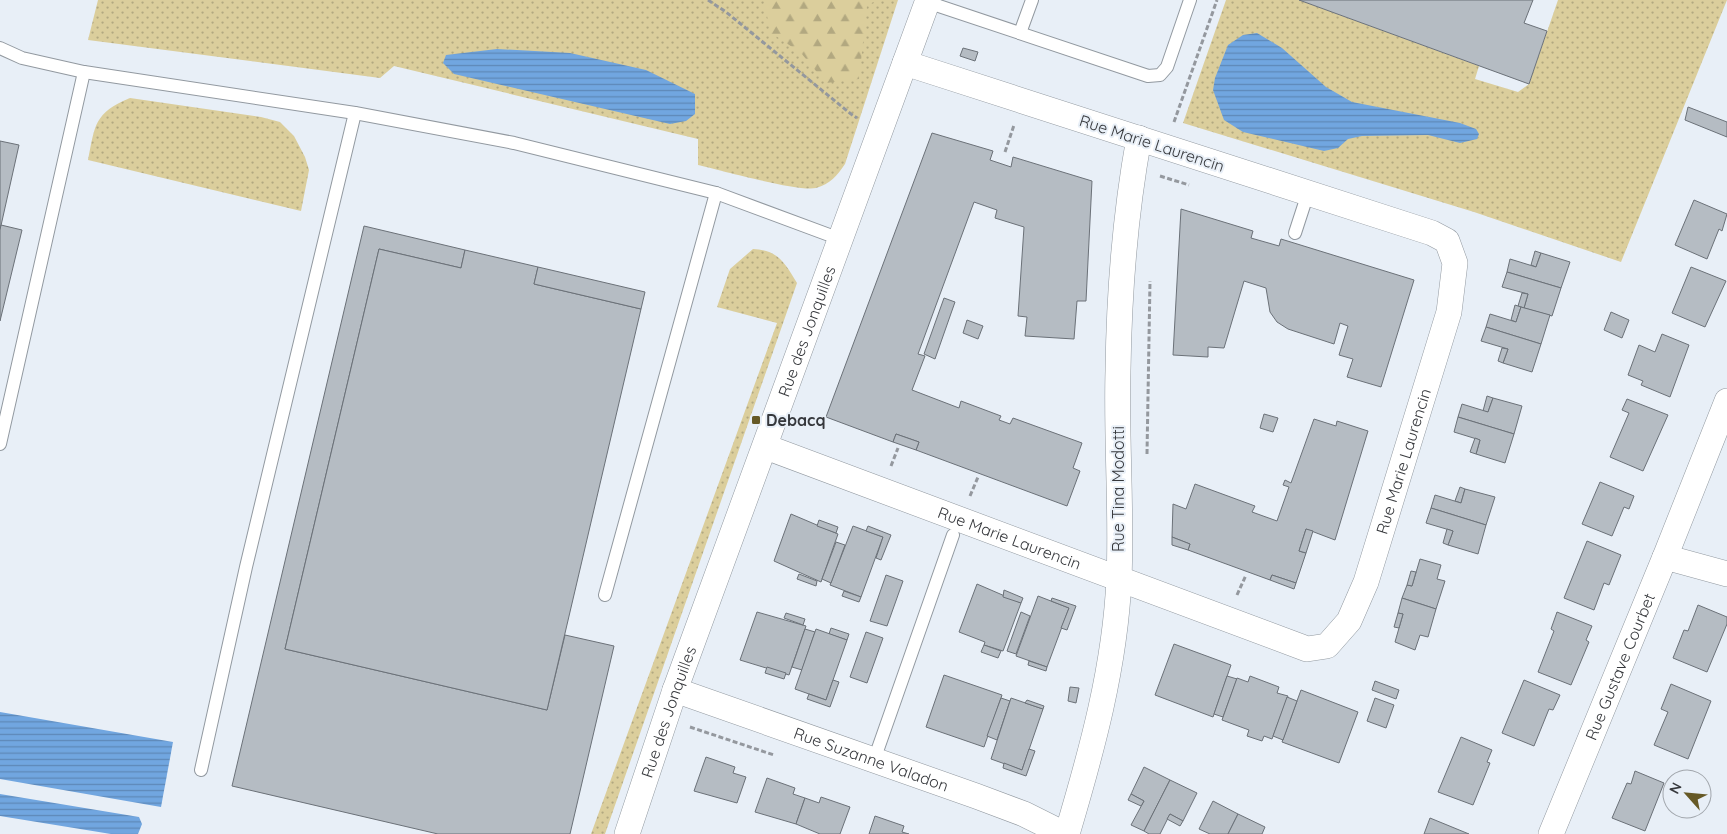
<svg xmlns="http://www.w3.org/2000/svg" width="1727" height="834" viewBox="0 0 1727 834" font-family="Quicksand,sans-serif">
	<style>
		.grass { fill: url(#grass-dots) }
		.forest { fill: url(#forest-firs) }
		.water { fill: url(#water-rules) }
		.building { fill: #b5bcc3; stroke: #6b7178 }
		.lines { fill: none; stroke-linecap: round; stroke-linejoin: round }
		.service-casing { stroke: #9299a0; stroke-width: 14 }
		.minor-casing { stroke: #9299a0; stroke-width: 26 }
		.path { stroke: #94989e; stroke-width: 3; stroke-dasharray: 5 2.5; stroke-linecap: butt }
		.service { stroke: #fff; stroke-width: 12 }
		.minor { stroke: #fff; stroke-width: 25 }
		.poi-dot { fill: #665926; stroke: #e8eff7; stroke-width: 2 }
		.labels { text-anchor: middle; stroke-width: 4; stroke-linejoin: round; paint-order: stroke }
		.street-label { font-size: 16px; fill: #36383c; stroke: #e8eff7 }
		.poi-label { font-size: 16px; font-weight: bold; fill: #36383c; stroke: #e8eff7; text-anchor: start }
	</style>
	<defs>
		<pattern id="grass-dots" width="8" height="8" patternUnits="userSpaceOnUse" patternTransform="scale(1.25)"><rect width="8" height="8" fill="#dbce9c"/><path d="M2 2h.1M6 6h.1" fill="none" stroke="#b2a880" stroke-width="1.8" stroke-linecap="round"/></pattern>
		<pattern id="forest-firs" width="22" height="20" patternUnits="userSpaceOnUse" patternTransform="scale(1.25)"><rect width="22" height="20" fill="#dbce9c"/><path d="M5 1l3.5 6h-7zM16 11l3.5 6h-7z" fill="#b2a880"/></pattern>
		<pattern id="water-rules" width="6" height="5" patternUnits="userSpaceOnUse" patternTransform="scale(1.25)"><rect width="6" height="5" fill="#71a6e0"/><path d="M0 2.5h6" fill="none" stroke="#5e88b7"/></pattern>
	</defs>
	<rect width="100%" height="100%" fill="#e8eff7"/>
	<!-- grass -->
	<g class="grass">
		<path d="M98,0H898L845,164C837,176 830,184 816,188C798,192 720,170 698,165V139L394,66L380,78L88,40Z"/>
		<path d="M1226,0H1299L1479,66L1475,79L1518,92L1529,84L1558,0H1727L1621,262L1474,212L1183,123Z"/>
		<path d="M130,98L261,117L280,122L294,136L305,157L309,170L301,211L88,160C95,125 94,113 130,98Z"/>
		<path d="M753,249C778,250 785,263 797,283L605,834H591L777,323L717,307L730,269Z"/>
	</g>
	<!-- forest -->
	<path class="forest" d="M769,0H878L867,5L859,79L826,83L801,53L770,32L765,4Z"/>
	<!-- water -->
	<g class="water">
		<path d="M1257,33L1282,48L1326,87L1352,102L1460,123L1476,129L1479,134L1477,139L1460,143L1428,135L1362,136L1348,139L1338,148L1324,151L1243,132L1224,120L1213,90L1215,78L1228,45L1243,35Z"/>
		<path d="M497,49L570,53L646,70L695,94V114L686,121L670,124L454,74L443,63L446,55Z"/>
		<path d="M0,712L173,742L161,807L0,779Z"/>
		<path d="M0,794L139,817L142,824L138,834H111L0,816Z"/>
	</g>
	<!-- building -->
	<g class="building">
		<path d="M1299,0H1533L1524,23L1547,31L1529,84Z"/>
		<path d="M963,48L978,52L975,61L960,56Z"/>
		<path d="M1688,107L1727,122V137L1685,120Z"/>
		<path d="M932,133L993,151L990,160L1011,167L1013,157L1092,181L1086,301H1077L1074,339L1025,336L1027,317L1018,316L1024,227L995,218L997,210L974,202L918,354L925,356L912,390L959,408L961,401L1001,416L999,420L1010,424L1013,418L1082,443L1073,468L1080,471L1067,506L916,450L919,442L896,434L893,442L826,417Z"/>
		<path d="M0,141L19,145L0,230Z"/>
		<path d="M1694,200L1727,214L1722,231L1719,229L1707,259L1675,245Z"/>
		<path d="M1181,209L1253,231L1251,238L1279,246L1281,239L1414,280L1381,387L1347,377L1353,359L1339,355L1348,326L1340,323L1334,344L1288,329L1277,322L1270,312L1266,288L1244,281L1224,348L1208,347V357L1173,355Z"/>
		<path d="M1,225L22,230L0,321V230Z"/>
		<path d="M364,226L465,250L461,268L379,249L285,649L547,710L565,635L614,646L570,834H438L232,786Z"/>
		<path d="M379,249L461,268L465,250L538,267L534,284L641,309L547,710L285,649Z"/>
		<path d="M1535,251L1541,253L1536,267L1531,265Z"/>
		<path d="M1541,253L1570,262L1561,288L1507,272L1510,259L1536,267Z"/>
		<path d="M538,267L645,292L641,309L534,284Z"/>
		<path d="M1691,267L1726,281L1705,327L1672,313Z"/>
		<path d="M1507,272L1561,288L1552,316L1524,308L1528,294L1502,287Z"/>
		<path d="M1522,293L1528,294L1524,308L1518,306Z"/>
		<path d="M944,298L955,302L935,359L924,354Z"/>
		<path d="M1515,305L1521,307L1516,322L1511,320Z"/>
		<path d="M1521,307L1550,315L1541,344L1486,327L1490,314L1516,322Z"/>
		<path d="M1611,312L1629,320L1622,338L1604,330Z"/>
		<path d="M967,320L983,326L978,339L963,333Z"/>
		<path d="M1486,327L1541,344L1532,372L1503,363L1508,349L1481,341Z"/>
		<path d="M1662,334L1689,345L1670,397L1641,385L1643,381L1628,375L1639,345L1655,352Z"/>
		<path d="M1502,348L1508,349L1503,363L1498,361Z"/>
		<path d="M1487,396L1493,398L1488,412L1483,411Z"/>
		<path d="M1493,398L1522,406L1514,434L1458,417L1462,404L1488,412Z"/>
		<path d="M1627,399L1668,415L1643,471L1610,457L1629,413L1622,410Z"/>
		<path d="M1264,414L1278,418L1273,432L1260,428Z"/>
		<path d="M1458,417L1514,434L1505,463L1476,454L1480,440L1454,432Z"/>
		<path d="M1314,419L1336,426L1337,421L1368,431L1335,540L1306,529L1299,551L1306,553L1296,583L1272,575L1270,580L1188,550L1190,544L1172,537L1173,504L1186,509L1195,484L1255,506L1252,512L1277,521L1289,487L1283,485L1285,480L1291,483Z"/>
		<path d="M896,434L919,442L916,450L893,442Z"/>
		<path d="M1475,438L1480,440L1476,454L1470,452Z"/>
		<path d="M1600,482L1634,496L1629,509L1624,507L1612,536L1582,524Z"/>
		<path d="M1460,487L1465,489L1461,503L1455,501Z"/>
		<path d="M1465,489L1495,497L1486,525L1431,508L1435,495L1461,503Z"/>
		<path d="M1431,508L1486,525L1478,554L1448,545L1453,531L1426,523Z"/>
		<path d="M791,514L838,534L821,582L774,561Z"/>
		<path d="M819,520L838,527L836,533L817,526Z"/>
		<path d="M853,526L883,537L861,597L830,585Z"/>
		<path d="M868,526L891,535L881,560L876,558L883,537L866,531Z"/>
		<path d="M1306,529L1313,531L1306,553L1299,551Z"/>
		<path d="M1447,529L1453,531L1448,545L1443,543Z"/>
		<path d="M1172,537L1190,544L1188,550L1172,545Z"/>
		<path d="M1587,541L1621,555L1609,585L1604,583L1594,610L1564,598Z"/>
		<path d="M836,542L845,545L831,583L822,579Z"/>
		<path d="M1420,559L1441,565L1437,579L1445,581L1436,609L1402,598L1407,585L1412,586Z"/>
		<path d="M1411,571L1416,572L1412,586L1407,585Z"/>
		<path d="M799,574L817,581L816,586L797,579Z"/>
		<path d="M886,575L903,581L887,626L870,621Z"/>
		<path d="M1272,575L1296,583L1294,589L1270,580Z"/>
		<path d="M977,584L1021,603L1003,651L984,645L985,642L959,632Z"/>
		<path d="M1004,590L1023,598L1021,603L1003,597Z"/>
		<path d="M844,591L861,597L859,602L842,596Z"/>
		<path d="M1038,596L1069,608L1047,667L1016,656Z"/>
		<path d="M1052,598L1076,606L1067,630L1061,628L1069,608L1051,601Z"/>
		<path d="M1402,598L1436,609L1428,637L1420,635L1415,650L1395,642L1403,614L1398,613Z"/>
		<path d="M1698,605L1727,617V624L1707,672L1673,658L1684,630L1688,631Z"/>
		<path d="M757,612L806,626L789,675L740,660Z"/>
		<path d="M1021,612L1030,616L1016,654L1007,651Z"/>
		<path d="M1557,612L1592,626L1586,640L1589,642L1571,685L1538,672L1554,631L1551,629Z"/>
		<path d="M786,613L805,619L803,625L784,618Z"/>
		<path d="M1398,613L1403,614L1399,628L1394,627Z"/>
		<path d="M831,628L849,634L847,640L829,634Z"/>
		<path d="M805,629L815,632L802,670L792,667Z"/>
		<path d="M816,629L847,640L826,700L795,689Z"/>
		<path d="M866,632L883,638L867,683L850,677Z"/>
		<path d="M1174,644L1231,665L1213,717L1155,695Z"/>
		<path d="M984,645L1001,651L998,658L981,652Z"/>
		<path d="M1029,661L1047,667L1046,671L1028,665Z"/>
		<path d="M767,667L786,673L784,679L765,673Z"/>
		<path d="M944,675L1002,695L984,747L926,727Z"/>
		<path d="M1227,676L1237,679L1223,717L1214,714Z"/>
		<path d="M1250,676L1279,687L1277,693L1288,696L1272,739L1264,736L1262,741L1247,736L1249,730L1222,720L1237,678L1248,682Z"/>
		<path d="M833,680L839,682L830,707L807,699L809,694L826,700Z"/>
		<path d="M1524,680L1560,695L1553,710L1549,709L1534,746L1502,733Z"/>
		<path d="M1375,681L1399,690L1396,699L1372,690Z"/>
		<path d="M1671,684L1711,701L1688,759L1654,745L1668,712L1661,709Z"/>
		<path d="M1070,687L1079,688L1076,703L1068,701Z"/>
		<path d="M1301,690L1358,712L1339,763L1282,742Z"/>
		<path d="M1287,697L1297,701L1283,740L1273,736Z"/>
		<path d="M1001,698L1010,701L997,740L987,736Z"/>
		<path d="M1011,698L1043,709L1022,770L991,759Z"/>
		<path d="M1375,698L1394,705L1386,728L1367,721Z"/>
		<path d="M1027,700L1044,706L1043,709L1025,703Z"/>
		<path d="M1461,737L1492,750L1487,762L1490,763L1473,805L1438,792Z"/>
		<path d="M1029,749L1035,751L1026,776L1003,768L1004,763L1022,770Z"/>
		<path d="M706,757L735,767L733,773L746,777L737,803L694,791Z"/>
		<path d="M1144,767L1170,780L1144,831L1131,825L1144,801L1131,794Z"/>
		<path d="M1635,771L1664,783L1645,831L1612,818L1627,783L1631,784Z"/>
		<path d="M767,778L795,788L793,794L805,798L796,824L755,812Z"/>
		<path d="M1170,780L1197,793L1183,821L1170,814L1160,834H1149L1144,831Z"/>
		<path d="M1131,794L1144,801L1141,806L1128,800Z"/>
		<path d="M821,797L850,807L840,834H820L796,824L805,798L819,803Z"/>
		<path d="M1213,801L1238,814L1228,834H1210L1199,829Z"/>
		<path d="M1170,814L1183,821L1180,826L1167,819Z"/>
		<path d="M1238,814L1265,827L1262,834H1228Z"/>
		<path d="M875,816L904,826L902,832L909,834H869Z"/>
		<path d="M1430,818L1469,834H1424Z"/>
	</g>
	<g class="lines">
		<!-- service casing -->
		<g class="service-casing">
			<g id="service">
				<path d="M927,2L1148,76L1160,75L1167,67L1190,0"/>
				<path d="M1020,33L1032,0"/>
				<path d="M0,48L22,58L84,72L355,113L514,143L716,193L840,239"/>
				<path d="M1295,233L1308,193"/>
				<path d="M0,444L84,72"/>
				<path d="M605,595L716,193"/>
				<path d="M874,760L953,535"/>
				<path d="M201,770L246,567L355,113"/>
			</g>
		</g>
		<!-- minor casing -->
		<g class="minor-casing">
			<g id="minor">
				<path id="s1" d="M766,447L1307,649L1327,646L1349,621L1366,582L1449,312L1455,263L1447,241L1432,233L905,63"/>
				<path d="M1665,557L1727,401"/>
				<path id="s2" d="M675,690L976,796L1024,814L1064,834"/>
				<path id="s3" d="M627,834L675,690L928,0"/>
				<path d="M1067,834C1092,750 1115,667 1119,579C1122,510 1116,441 1118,371C1119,294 1125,215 1139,138"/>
				<path id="s4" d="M1551,834L1665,557L1727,574"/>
			</g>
		</g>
		<!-- path -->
		<g class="path">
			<path d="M708,0L726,12L851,114L857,118"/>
			<path d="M1174,122L1217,0"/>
			<path d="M1005,152L1014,125"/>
			<path d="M1160,176L1189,185"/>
			<path d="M1147,454L1150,281"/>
			<path d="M891,466L898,448"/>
			<path d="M970,496L978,477"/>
			<path d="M1237,595L1246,575"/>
			<path d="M690,727L774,755"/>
		</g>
		<!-- service -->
		<use href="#service" class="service"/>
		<!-- minor -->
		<use href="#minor" class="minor"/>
	</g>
	<!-- markers -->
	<rect class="poi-dot" x="751" y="415" width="10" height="10" rx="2.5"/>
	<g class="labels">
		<!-- street labels -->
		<g class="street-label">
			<text transform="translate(1152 143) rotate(18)" y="6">Rue Marie Laurencin</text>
			<text dy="6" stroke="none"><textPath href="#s3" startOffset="534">Rue des Jonquilles</textPath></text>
			<text dy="6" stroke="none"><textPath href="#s1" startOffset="800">Rue Marie Laurencin</textPath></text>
			<text transform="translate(1118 489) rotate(-90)" y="6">Rue Tina Modotti</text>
			<text dy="6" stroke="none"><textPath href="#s1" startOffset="260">Rue Marie Laurencin</textPath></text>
			<text dy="6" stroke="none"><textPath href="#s4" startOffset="181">Rue Gustave Courbet</textPath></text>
			<text dy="6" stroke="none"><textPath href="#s3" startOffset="129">Rue des Jonquilles</textPath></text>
			<text dy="6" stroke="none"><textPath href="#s2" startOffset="208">Rue Suzanne Valadon</textPath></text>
		</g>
		<!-- poi labels -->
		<g class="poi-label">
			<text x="766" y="426">Debacq</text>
		</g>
	</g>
	<!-- north arrow -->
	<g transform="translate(1687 794) rotate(297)"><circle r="24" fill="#e8eff7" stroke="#a1a6ac"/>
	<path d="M0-4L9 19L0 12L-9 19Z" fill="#665926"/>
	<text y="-8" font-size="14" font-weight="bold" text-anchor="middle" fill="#36383c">N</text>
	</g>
</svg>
